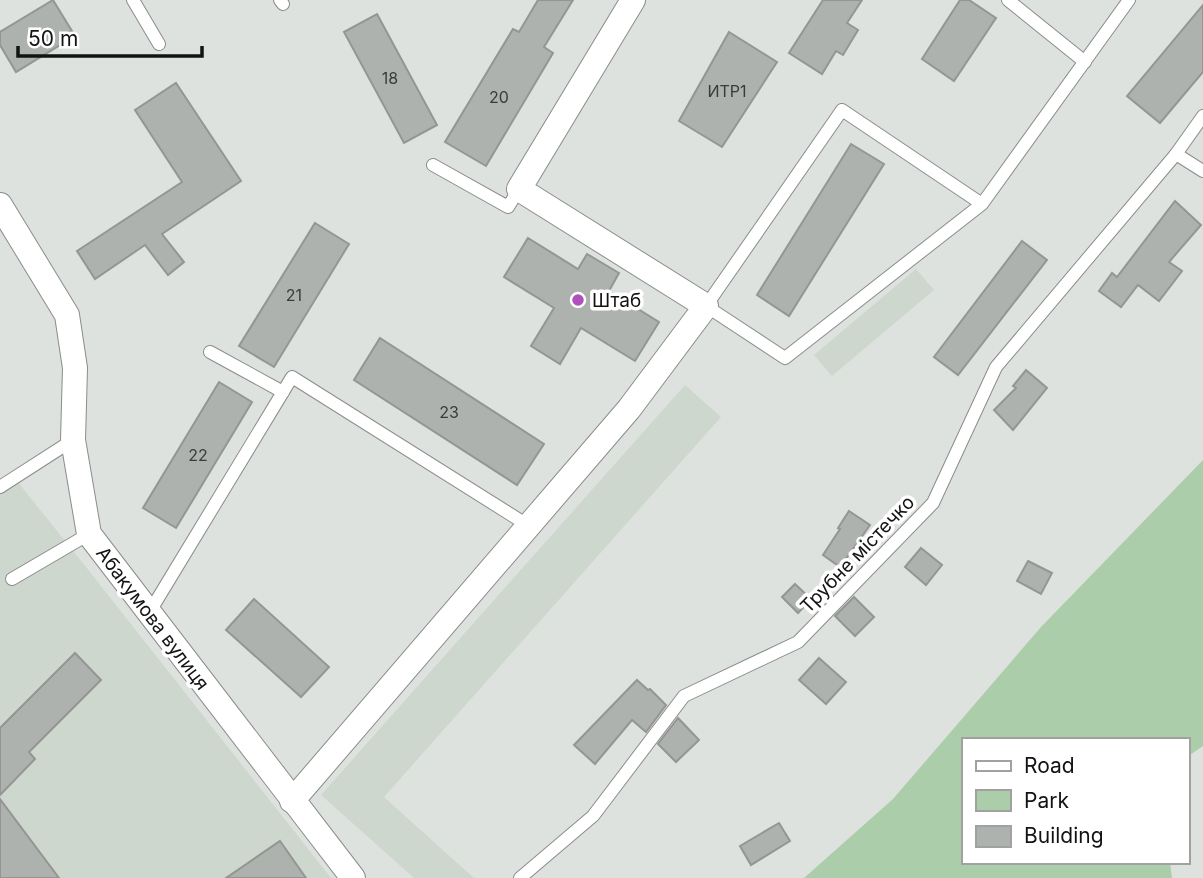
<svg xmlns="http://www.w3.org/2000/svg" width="1203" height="878" viewBox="0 0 1203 878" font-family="Inter,sans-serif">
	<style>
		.built { fill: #ced7cd }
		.green { fill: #accda9 }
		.building { fill: #aeb2ae; stroke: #939692; stroke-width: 2 }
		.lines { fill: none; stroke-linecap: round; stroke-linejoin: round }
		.service-casing { stroke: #8a8d89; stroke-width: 14 }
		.minor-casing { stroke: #8a8d89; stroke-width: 26 }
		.service { stroke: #fff; stroke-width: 12 }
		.minor { stroke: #fff; stroke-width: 24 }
		.poi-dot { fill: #ae51bc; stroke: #fff; stroke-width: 2.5 }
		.labels { text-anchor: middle; stroke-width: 7; stroke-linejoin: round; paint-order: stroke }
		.number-label { font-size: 16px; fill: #393b39 }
		.poi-label { font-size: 19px; fill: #121312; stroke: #fff; text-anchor: start }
		.street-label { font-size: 19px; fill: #121312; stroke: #fff }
	</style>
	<rect width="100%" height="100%" fill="#dee2de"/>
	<!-- built -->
	<g class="built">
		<path d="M916,269L934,290L832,376L814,355Z"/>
		<path d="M685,385L721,417L384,797L474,878H414L321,795Z"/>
		<path d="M13,476L90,572L331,878H0V484Z"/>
	</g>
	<!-- green -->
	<path class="green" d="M1203,460V746L1187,757V740H963V862H1170L1172,878H804L893,799L1041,627Z"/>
	<!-- building -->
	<g class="building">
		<path d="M53,0L75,36L16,72L0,45V32Z"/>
		<path d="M538,0H573L544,47L553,53L486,166L445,142L513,29L519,32Z"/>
		<path d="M823,0H862L847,23L858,30L843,55L836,51L822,74L789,53Z"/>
		<path d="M960,0H969L996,18L954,81L922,59Z"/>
		<path d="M1203,5V72L1160,123L1127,96Z"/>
		<path d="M377,14L437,125L404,143L344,32Z"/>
		<path d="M729,32L777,62L722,147L679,121Z"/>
		<path d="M176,83L241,181L162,234L184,262L168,275L145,245L95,279L77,251L182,182L135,110Z"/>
		<path d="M851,144L884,164L789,316L757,295Z"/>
		<path d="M1175,201L1201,225L1169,262L1182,271L1159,301L1138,285L1121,307L1099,291L1112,273L1117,277Z"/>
		<path d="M315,223L349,244L274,367L239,346Z"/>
		<path d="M528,238L578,269L587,254L619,273L609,291L659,322L635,361L581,328L560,364L531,346L554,308L504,277Z"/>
		<path d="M1022,241L1047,260L958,375L934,357Z"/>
		<path d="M380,338L544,444L517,485L354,380Z"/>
		<path d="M1026,370L1047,388L1013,430L994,410L1016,388L1013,386Z"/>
		<path d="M219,382L252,402L176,528L143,508Z"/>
		<path d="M849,511L870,525L840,567L823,555L840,529L838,528Z"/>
		<path d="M921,548L942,565L926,585L905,567Z"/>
		<path d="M1028,561L1052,573L1041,594L1017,581Z"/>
		<path d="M795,584L811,599L798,613L782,597Z"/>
		<path d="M854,597L874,617L855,636L835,616Z"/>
		<path d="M254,599L329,667L301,697L226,630Z"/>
		<path d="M75,653L101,680L29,752L35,759L0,795V728Z"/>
		<path d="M819,658L846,682L826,704L799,680Z"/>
		<path d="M637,680L648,690L650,689L666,705L646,732L632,720L595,764L574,745Z"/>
		<path d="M678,718L699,740L676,762L658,744Z"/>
		<path d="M0,799L59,878H0Z"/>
		<path d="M779,823L790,841L751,865L740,846Z"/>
		<path d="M280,841L306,878H226Z"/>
	</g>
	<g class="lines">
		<!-- service casing -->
		<g class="service-casing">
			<g id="service">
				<path d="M133,0L159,44"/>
				<path d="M280,0L283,4"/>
				<path d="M1008,0L1085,62"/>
				<path d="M1176,154L1203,116"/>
				<path d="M433,165L508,207L519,189"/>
				<path d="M982,204L842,110L706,306L785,358L982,204L1129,0"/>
				<path d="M210,352L283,392"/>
				<path d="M0,487L73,440"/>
				<path d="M12,579L89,534"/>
				<path d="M149,613L292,377L529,526"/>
				<path d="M520,878L593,816L684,696L798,642L933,503L996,367L1176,154L1203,171"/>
			</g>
		</g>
		<!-- minor casing -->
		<g class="minor-casing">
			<g id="minor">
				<path d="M0,205L67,315L75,368L73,440L89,534L353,878"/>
				<path d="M292,801L629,409L706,306L519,189L633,0"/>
			</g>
		</g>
		<!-- service -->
		<use href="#service" class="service"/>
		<!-- minor -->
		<use href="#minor" class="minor"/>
	</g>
	<!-- markers -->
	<circle class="poi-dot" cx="578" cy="300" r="7"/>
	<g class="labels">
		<!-- number labels -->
		<g class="number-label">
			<text x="390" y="84">18</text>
			<text x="727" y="97">ИТР1</text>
			<text x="499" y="103">20</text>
			<text x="294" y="301">21</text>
			<text x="449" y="418">23</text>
			<text x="198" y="461">22</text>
		</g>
		<!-- poi labels -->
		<g class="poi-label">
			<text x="592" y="307">Штаб</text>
		</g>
		<!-- street labels -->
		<g class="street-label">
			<text transform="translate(857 554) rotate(-46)" y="7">Трубне містечко</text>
			<text transform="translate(153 618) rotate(53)" y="7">Абакумова вулиця</text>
		</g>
	</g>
	<!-- legend -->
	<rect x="962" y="738" width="228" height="126" fill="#ffffff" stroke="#a0a1a0" stroke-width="2"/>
	<rect x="976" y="761" width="35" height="10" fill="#ffffff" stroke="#a0a1a0" stroke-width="2"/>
	<text x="1024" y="773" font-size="21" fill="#121312">Road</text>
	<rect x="976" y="790" width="35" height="21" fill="#accda9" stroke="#a0a1a0" stroke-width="2"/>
	<text x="1024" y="808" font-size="21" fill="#121312">Park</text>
	<rect x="976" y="826" width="35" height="21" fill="#aeb2ae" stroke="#a0a1a0" stroke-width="2"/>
	<text x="1024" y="843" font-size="21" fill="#121312">Building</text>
	<!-- scale -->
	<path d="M18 46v10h184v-10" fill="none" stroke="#121312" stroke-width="3.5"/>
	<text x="28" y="46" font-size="21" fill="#121312" stroke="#ffffff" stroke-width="5" paint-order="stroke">50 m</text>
</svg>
